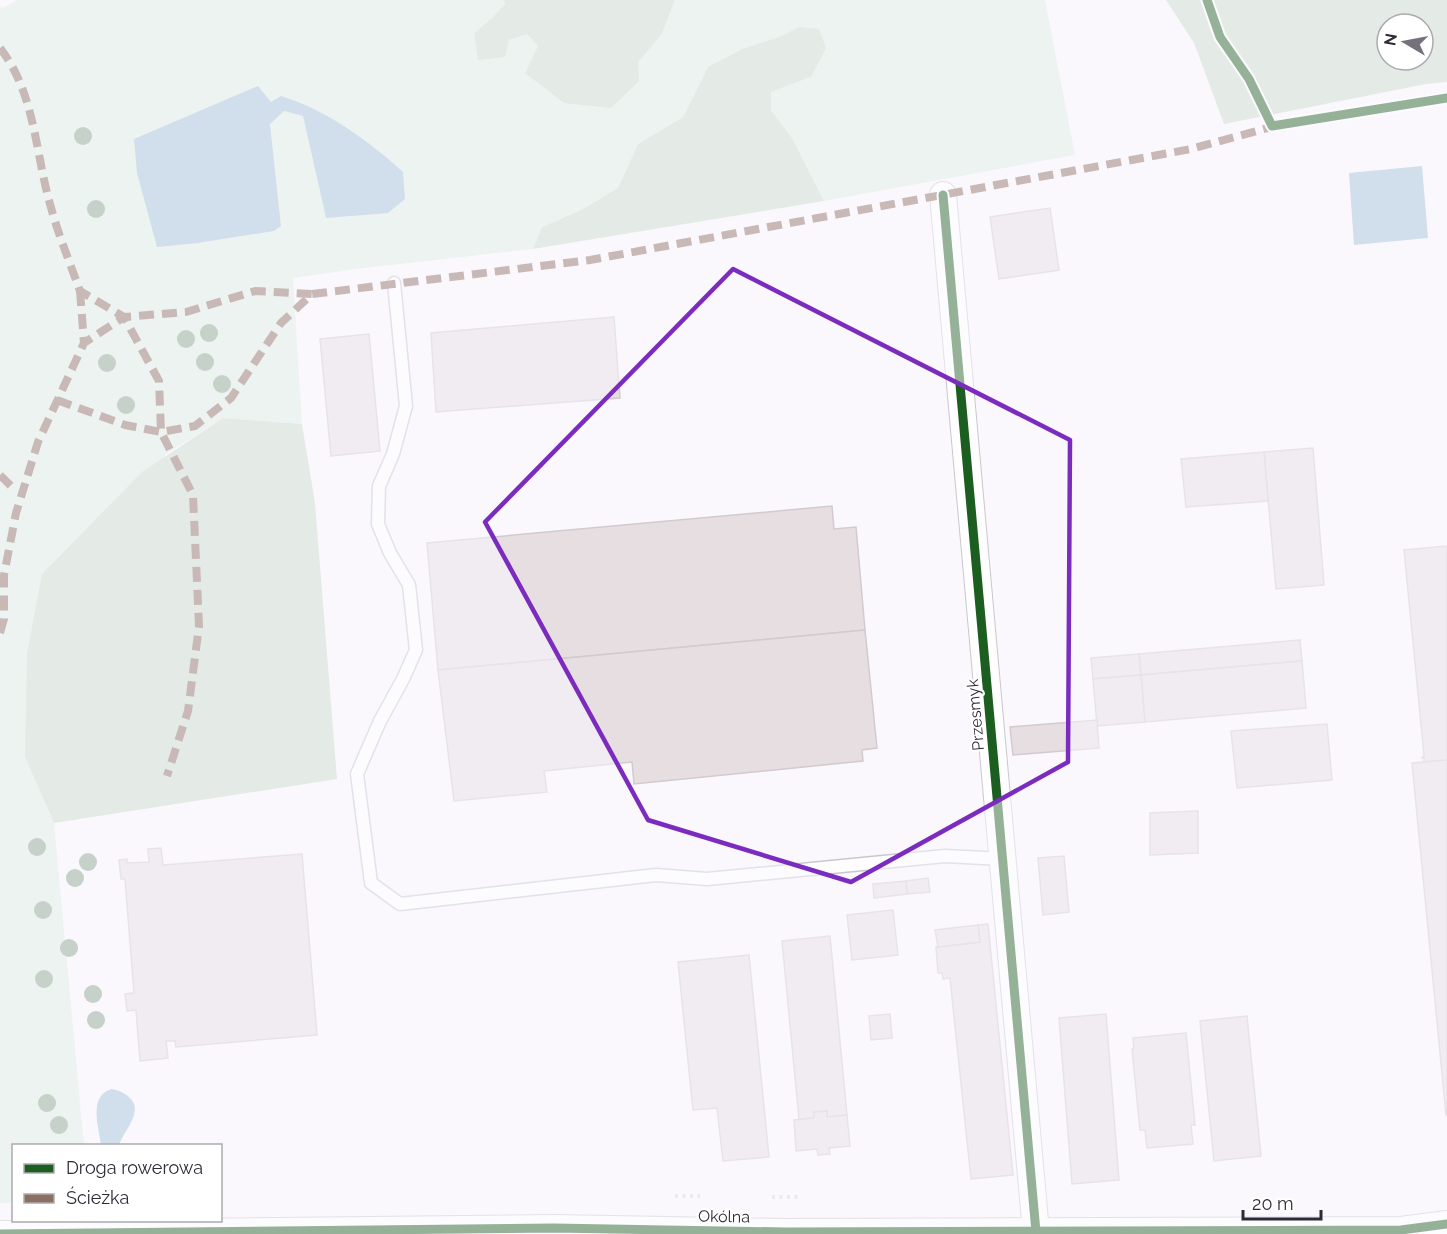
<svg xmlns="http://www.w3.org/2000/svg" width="1447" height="1234" viewBox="0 0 1447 1234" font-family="Raleway,sans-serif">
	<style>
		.green { fill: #deeee0; fill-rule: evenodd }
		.forest { fill: #c9dcca; fill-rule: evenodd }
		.water { fill: #a0bfd5 }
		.building { fill: #e7dee2; stroke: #d2cacf; stroke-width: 1.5 }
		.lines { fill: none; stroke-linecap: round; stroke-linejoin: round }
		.service-casing { stroke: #cac6cf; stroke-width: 15 }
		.minor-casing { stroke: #cac6cf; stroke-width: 28 }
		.path { stroke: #d7d7da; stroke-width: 4; stroke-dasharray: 3 4.5; stroke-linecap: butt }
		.service { stroke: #fefeff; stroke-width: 12 }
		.minor { stroke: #fefeff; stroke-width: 26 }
		.quiet { stroke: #8d6e63; stroke-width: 8; stroke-dasharray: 15 8; stroke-linecap: butt }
		.cycleway-casing { stroke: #fff; stroke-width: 13 }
		.cycleway { stroke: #1b5e20; stroke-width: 9 }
		.tree { fill: #86a28a }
		.marked { fill: none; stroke: #7b2cbf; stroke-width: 4.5; stroke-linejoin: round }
		.labels { text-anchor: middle; stroke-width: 4.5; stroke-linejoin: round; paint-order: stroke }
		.street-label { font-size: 16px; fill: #2f2a37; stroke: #fff }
	</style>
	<rect width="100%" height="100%" fill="#faf8fd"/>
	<!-- green -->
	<path class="green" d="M17,0H504L505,4L493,17L474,33L509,40L527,33L538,46L525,73L637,62L662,34L675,0H1045L1075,155L824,201L792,138L771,110V92L811,77L799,27L779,37L742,49L708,67L683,117L638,144L618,188L581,210L542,227L533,249L356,269L293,278L302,424L223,418L166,454L25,757L54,823L84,1145L14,1146L13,1203H0V7L3,8ZM281,96L405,199L326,218L303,116L284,111L270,123L281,226L274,231L198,243Z"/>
	<!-- forest -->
	<g class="forest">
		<path d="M504,0H675L662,34L638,62L639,81L611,108L564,103L525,73L538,46L527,34L509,40L505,57L478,60L474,33L493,17L505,4Z"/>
		<path d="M1166,0H1447V82L1426,84L1224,124L1194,43ZM1387,24H1423V60H1387Z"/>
		<path d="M799,27L819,29L826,48L811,77L771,92V110L792,138L824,201L533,249L542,227L581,210L618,188L638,144L683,117L708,67L742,49L779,37Z"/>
		<path d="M223,418L302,424L315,503L337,779L54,823L25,757L27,654L42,574L142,472Z"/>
	</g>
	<!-- water -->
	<g class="water">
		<path d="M258,86L271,102L281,96C325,109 369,141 403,172L405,199L388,213L326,218L303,116L284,111L270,124L281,226L274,231L198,243L157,247L137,173L134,139Z"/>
		<path d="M1422,166L1428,238L1354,245L1349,173Z"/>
		<path d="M111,1089C118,1090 123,1092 129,1097C145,1111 124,1130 119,1145H101C99,1127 88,1097 111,1089Z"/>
	</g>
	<!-- building -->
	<g class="building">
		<path d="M1050,208L1059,270L999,279L990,217Z"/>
		<path d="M614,317L620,398L436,412L431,333Z"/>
		<path d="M369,334L380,451L331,456L320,339Z"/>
		<path d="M1313,448L1324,585L1276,589L1264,452Z"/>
		<path d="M1264,452L1268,501L1186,507L1181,459Z"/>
		<path d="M832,506L834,529L856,527L865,630L438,670L427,543Z"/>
		<path d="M1447,546V760L1424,762V758H1422L1424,755L1404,550Z"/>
		<path d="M865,630L877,748L862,750L863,761L634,784L632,762L544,771L547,792L454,801L438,670Z"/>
		<path d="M1300,640L1302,661L1141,675L1139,654Z"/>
		<path d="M1139,654L1141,675L1093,679L1091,658Z"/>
		<path d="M1302,661L1306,708L1145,722L1141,675Z"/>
		<path d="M1141,675L1145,722L1097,726L1093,679Z"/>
		<path d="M1097,720L1099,748L1013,755L1010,727Z"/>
		<path d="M1327,724L1332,780L1237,788L1231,731Z"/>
		<path d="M1447,760V1115H1446L1412,763Z"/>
		<path d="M1198,811V853L1150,855V813Z"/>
		<path d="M161,848L163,865L302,854L317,1035L176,1047L175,1041H166L168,1058L140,1061L136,1010L127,1011L125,994L134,993L125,879H121L119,860L127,859V863L149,862L148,849Z"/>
		<path d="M1064,856L1069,912L1043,915L1038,858Z"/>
		<path d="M928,878L930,892L907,894L906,881Z"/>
		<path d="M906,881L907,894L874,898L873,884Z"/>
		<path d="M893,910L898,955L852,960L847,915Z"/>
		<path d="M988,924L1013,1175L971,1179L950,978L943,979L942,973H938L936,947L980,942L978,925Z"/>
		<path d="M978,925L980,942L938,947L935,930Z"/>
		<path d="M830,936L847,1115L827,1117V1111L814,1112V1118L799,1119L782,941Z"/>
		<path d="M749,955L769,1157L723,1161L717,1108L693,1110L678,962Z"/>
		<path d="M890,1014L892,1038L871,1040L869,1016Z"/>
		<path d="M1106,1014L1119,1180L1072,1184L1059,1018Z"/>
		<path d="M1247,1016L1261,1156L1214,1161L1200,1021Z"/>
		<path d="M1186,1033L1195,1125H1191L1193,1144L1147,1148L1145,1130H1140L1132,1049H1134L1133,1038Z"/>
		<path d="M827,1111V1117L847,1115L850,1146L829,1148L830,1154L818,1155L817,1149L796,1151L794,1120L814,1118V1112Z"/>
	</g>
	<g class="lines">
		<!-- service casing -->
		<g class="service-casing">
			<path id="service" d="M394,283L406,406L393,454L379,486L378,524L390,553L409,585L416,650L403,679L380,721L357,774L371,883L400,904L656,875L707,879L945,856L1003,859"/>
		</g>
		<!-- minor casing -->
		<g class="minor-casing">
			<g id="minor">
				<path d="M943,195L1036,1232"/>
				<path d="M0,1234L554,1228L785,1232L1401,1230L1447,1224"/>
			</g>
		</g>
		<!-- path -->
		<g class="path">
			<path d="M675,1196H700"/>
			<path d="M772,1197H802"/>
		</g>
		<!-- service -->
		<use href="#service" class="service"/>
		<!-- minor -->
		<use href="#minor" class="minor"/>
		<!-- quiet -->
		<g class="quiet">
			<path d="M0,48C35,93 35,151 50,204C58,234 70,263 80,291L124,317L159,381L161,432L193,495L199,626L188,711L167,776"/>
			<path d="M80,291L84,343"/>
			<path d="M57,400L125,425L161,432L195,426L231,398L281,323L312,294L590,260L1191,149L1275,126"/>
			<path d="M0,475L14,489"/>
			<path d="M0,633L4,619V575L16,513L38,442L84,343L124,317L186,312L255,291L312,294"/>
		</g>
		<!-- cycleway casing -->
		<g class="cycleway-casing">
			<g id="cycleway">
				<path d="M1207,0L1220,37L1249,79L1272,126L1447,98"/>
				<path d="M943,195L1036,1232"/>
				<path d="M0,1234L554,1228L785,1232L1401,1230L1447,1224"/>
			</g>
		</g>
		<!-- cycleway -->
		<use href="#cycleway" class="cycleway"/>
	</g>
	<!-- trees -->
	<g class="tree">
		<circle cx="83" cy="136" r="9"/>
		<circle cx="96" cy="209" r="9"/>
		<circle cx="209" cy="333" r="9"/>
		<circle cx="186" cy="339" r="9"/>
		<circle cx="205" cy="362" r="9"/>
		<circle cx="107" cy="363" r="9"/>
		<circle cx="222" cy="384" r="9"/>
		<circle cx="126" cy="405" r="9"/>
		<circle cx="37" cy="847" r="9"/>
		<circle cx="88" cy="862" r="9"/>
		<circle cx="75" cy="878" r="9"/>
		<circle cx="43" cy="910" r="9"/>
		<circle cx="69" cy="948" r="9"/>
		<circle cx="44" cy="979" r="9"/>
		<circle cx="93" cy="994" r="9"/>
		<circle cx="96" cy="1020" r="9"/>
		<circle cx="47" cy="1103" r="9"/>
		<circle cx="59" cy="1125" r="9"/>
	</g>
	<!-- marked area -->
	<path d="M0 0H1447V1234H0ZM733,269L1070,440L1068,762L851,882L648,820L485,522Z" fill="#faf8fd" fill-opacity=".55" fill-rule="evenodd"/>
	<path class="marked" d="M733,269L1070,440L1068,762L851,882L648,820L485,522Z"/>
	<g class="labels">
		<!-- street labels -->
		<g class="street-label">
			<text transform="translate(975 715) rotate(-95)" y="6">Przesmyk</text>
			<text transform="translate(724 1216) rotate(1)" y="6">Okólna</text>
		</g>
	</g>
	<!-- legend -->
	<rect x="12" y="1144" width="210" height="78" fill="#ffffff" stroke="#acaaaf" stroke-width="1.5"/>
	<rect x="24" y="1164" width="30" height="9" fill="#1b5e20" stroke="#acaaaf" stroke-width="1.5"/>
	<text x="66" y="1174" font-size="18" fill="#2f2a37">Droga rowerowa</text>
	<rect x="24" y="1194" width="30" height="9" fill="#8d6e63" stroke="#acaaaf" stroke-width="1.5"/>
	<text x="66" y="1204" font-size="18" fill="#2f2a37">Ścieżka</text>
	<!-- north arrow -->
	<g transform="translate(1405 42) rotate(280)"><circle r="28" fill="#ffffff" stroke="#acaaaf" stroke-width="1.5"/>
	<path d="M0-4.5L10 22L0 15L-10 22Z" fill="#76727c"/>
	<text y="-9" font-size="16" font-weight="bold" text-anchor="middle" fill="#2f2a37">N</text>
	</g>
	<!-- scale -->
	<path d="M1243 1210v9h78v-9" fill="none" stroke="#2f2a37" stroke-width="3"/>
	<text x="1252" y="1210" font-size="18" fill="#2f2a37" stroke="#ffffff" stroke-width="4.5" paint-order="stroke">20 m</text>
</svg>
